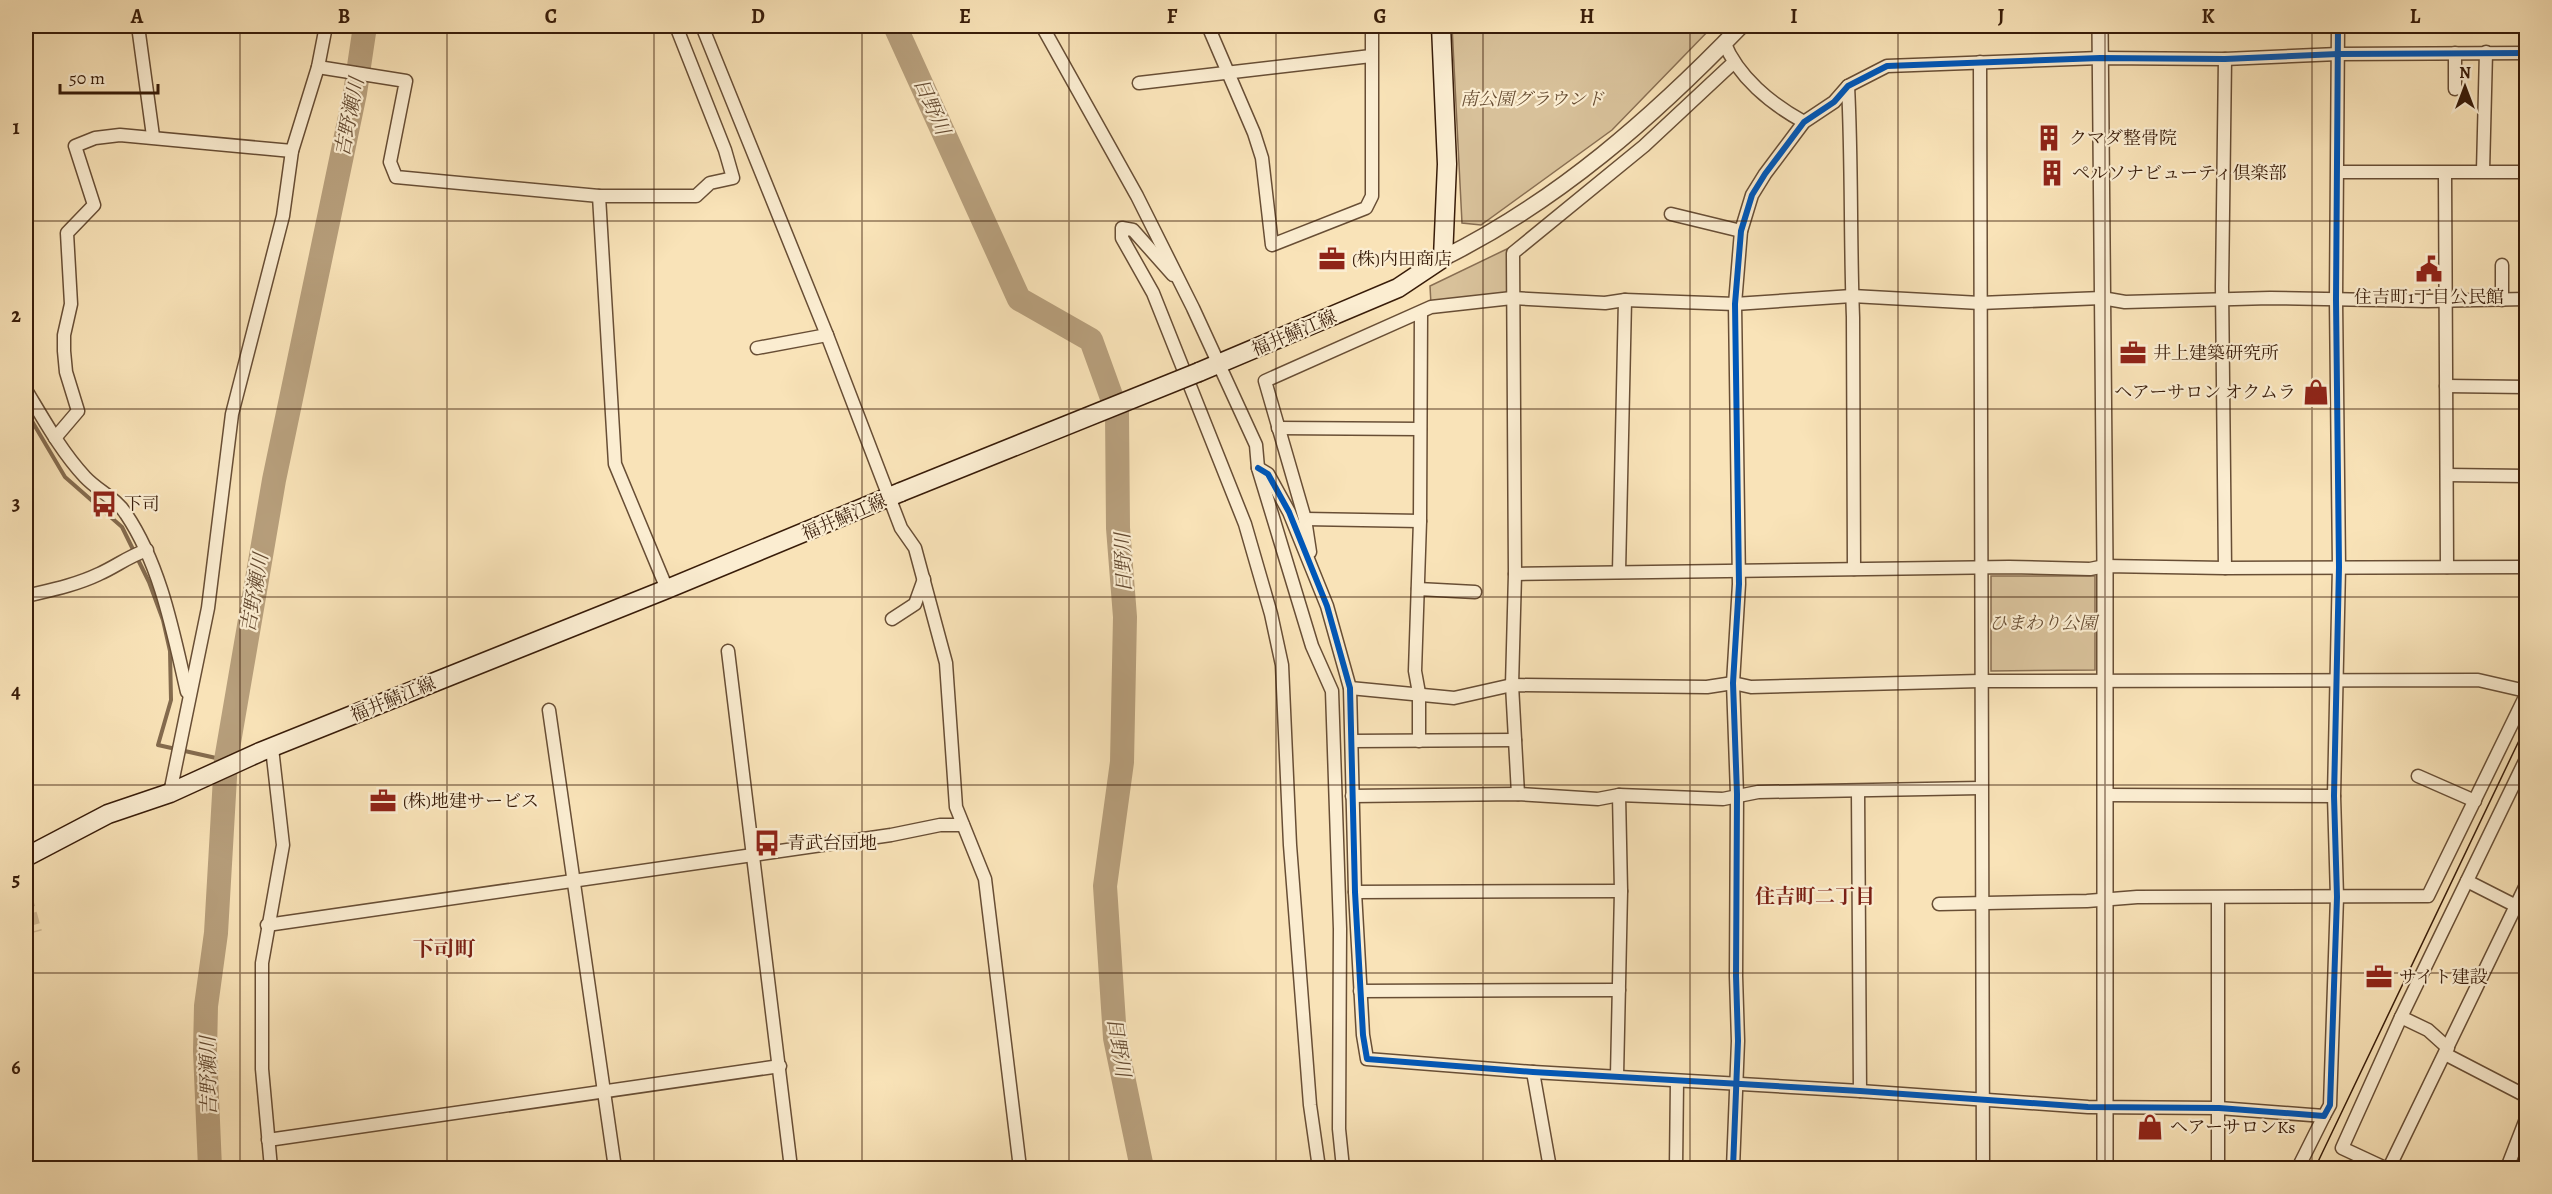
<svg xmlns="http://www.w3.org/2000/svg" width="2552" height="1194" viewBox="0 0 2552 1194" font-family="Alegreya,'Noto Serif JP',serif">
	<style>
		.park { fill: #d8c19a; stroke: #886e52; stroke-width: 1.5 }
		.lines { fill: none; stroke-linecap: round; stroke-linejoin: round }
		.stream { stroke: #846b4e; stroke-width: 4 }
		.river { stroke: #b79f7c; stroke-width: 24 }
		.minor-tunnel { stroke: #d2bb95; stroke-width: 12; stroke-dasharray: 12 6; stroke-linecap: butt }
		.minor-casing { stroke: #684e35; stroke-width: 15 }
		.tertiary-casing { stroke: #684e35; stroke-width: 18 }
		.secondary-casing { stroke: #381c09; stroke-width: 21 }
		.minor { stroke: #fbedd1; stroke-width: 12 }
		.tertiary { stroke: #fbedd1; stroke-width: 15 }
		.secondary { stroke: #fbedd1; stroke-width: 18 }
		.tram { stroke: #381c09; stroke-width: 1.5 }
		.secondary-bridge-casing { stroke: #381c09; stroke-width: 21; stroke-linecap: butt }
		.secondary-bridge { stroke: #fbedd1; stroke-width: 18 }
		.cycleway-casing { stroke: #fbedd1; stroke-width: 10 }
		.cycleway { stroke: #0057b8; stroke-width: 6 }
		.grid { fill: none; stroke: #381c09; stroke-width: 1.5; stroke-opacity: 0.55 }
		.labels { text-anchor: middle; stroke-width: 4.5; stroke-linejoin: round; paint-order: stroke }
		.park-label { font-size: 18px; font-style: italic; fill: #684e34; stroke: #fbedd1 }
		.poi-label { font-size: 18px; fill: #381c09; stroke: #fbedd1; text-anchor: start }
		.street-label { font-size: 18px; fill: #381c09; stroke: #fbedd1 }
		.water-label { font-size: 20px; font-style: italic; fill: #644a31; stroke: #fbedd1 }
		.neighbourhood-label { font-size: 20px; font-weight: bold; fill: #7a1f14; stroke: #fbedd1 }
		.quarter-label { font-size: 21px; font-weight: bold; fill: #7a1f14; stroke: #fbedd1 }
		.neatline { fill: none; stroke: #381c09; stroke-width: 2 }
		.grid-label { font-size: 20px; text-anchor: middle; font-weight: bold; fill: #381c09 }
	</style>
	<rect width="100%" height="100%" fill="#f9e3b8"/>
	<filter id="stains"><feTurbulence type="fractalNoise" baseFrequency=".00333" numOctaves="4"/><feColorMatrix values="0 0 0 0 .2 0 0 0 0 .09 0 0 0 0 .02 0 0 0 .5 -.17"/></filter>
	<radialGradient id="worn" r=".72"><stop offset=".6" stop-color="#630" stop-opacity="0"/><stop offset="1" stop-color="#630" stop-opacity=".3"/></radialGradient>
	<!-- park -->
	<g class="park">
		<path d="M1452,26H1713L1612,130L1481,225L1462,223Z"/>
		<path d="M1511,247V296L1431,305L1430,286Z"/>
		<path d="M1991,576H2095V670L1991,671Z"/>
	</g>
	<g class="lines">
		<!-- stream -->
		<path class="stream" d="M26,411L65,477L122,527L149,582L163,620L170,651L171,700L158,745L225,760"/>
		<!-- river -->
		<g class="river">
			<path d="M895,26L1019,299L1091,340L1117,412L1118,528L1125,617L1122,762L1105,886L1115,1038L1142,1168"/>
			<path d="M210,1168L205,1051L206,1006L216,933L226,760L274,480L355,93L365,26"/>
		</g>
		<!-- minor-tunnel -->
		<path class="minor-tunnel" d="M26,896L36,932"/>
		<!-- minor casing -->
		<g class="minor-casing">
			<g id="minor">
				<path d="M138,26L153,136"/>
				<path d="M702,26L827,335L901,528L915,548L946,663L956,807L985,879L1020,1168"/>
				<path d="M1042,26L1137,196L1193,308L1256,445L1258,468L1312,646L1332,691L1340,929L1339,1129L1343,1168"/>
				<path d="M1208,26L1254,133L1262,158L1272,245L1366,208L1372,196V26"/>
				<path d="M1724,42C1738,77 1771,104 1804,122"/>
				<path d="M2455,53V89"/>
				<path d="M1980,62L1983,1168"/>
				<path d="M318,67L406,81L390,162L396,177L599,196H696L710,183L733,178L725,150L676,26"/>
				<path d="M1139,83L1371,56"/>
				<path d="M1848,86C1852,163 1850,240 1853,317L1854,569"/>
				<path d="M2483,171L2486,52"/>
				<path d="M2338,172H2526"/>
				<path d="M2445,174L2447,567"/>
				<path d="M599,196L615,464L667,589"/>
				<path d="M1671,214L1741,231"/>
				<path d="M2502,265V300"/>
				<path d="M1173,275L1133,230L1122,228V238L1153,293L1245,524L1271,614L1282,665L1290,845L1310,1105L1319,1168"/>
				<path d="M757,348L827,335"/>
				<path d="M2446,386L2526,387"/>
				<path d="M26,390C44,420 61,451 85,477C98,491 116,498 126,514C161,566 173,632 187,692"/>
				<path d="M1278,428L1420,429"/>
				<path d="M55,438L78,411L66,372L64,351V335L71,304L67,233L94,205L75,146L95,138L120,135L292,151"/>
				<path d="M1258,468L1268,474L1289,512L1327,606L1350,688L1355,892L1363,1035L1367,1059L1533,1072L1860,1091L2088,1107L2219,1108L2324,1116L2330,1105L2337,897L2334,796L2339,567L2336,300L2338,26"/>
				<path d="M2447,475L2526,476"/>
				<path d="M1305,519L1420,521"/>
				<path d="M1310,552L1305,519L1265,381L1431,307L1512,298L1605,303L1625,300L1735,304L1852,296L1980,303L2102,298L2125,302L2270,298L2428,301L2526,299"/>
				<path d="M2225,568L2222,287L2225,59"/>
				<path d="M1619,572L1625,300"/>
				<path d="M1515,574L2009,567L2090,569L2105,566L2225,568L2526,567"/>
				<path d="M1418,589L1475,592"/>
				<path d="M26,596C51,590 76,585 99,574C117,566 127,557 147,550"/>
				<path d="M892,619L915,604L924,579"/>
				<path d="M728,651L791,1168"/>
				<path d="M1350,688L1454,698L1512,685L1707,687L1733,683L1751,687L1980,681L2478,680L2526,691"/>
				<path d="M549,710L615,1168"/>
				<path d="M1352,741L1515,740"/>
				<path d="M1419,741V693L1415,671L1420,521L1421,313"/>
				<path d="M2418,776L2475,801"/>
				<path d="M1858,791L1860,1091"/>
				<path d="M170,793L208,608L232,414L283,216L292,151L318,67L326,26"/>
				<path d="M1518,794L1512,685L1515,574L1513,253L1644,146L1733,63"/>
				<path d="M2105,795L2334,796"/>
				<path d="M1352,796L1518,794L1598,799L1619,795L1723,799L1758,792L1980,788"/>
				<path d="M2467,881L2526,911"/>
				<path d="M1355,892L1621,891"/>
				<path d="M2218,899V1168"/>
				<path d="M1939,904L2087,901L2137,897L2428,896L2526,695"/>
				<path d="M267,925L891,835L940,825H963"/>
				<path d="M1360,991L1619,990"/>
				<path d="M2401,1017L2428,1030L2448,1048"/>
				<path d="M2445,1054L2526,1096"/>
				<path d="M1533,1072L1550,1168"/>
				<path d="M1617,1076L1621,891L1619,795"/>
				<path d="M268,1140L780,1066"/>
				<path d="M271,1168L262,1069V963L283,845L272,748"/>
				<path d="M1676,1168L1677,1081"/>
				<path d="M1733,1168L1738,1041L1736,976L1737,794L1733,683L1739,584L1735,304L1741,231L1752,195L1765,174L1804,122L1834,102L1848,86L1887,66L2100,58L2225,59L2338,54L2526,53"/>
				<path d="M2298,1168L2324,1116"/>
				<path d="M2385,1168L2342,1148L2401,1017L2526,759"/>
				<path d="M2389,1168L2526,885"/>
				<path d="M2507,1168L2526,1119"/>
			</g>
		</g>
		<!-- tertiary casing -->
		<g class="tertiary-casing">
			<g id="tertiary">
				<path d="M2100,26L2105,566V1168"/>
				<path d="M1443,258C1558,201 1653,117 1741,26"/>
			</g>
		</g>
		<!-- secondary casing -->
		<g class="secondary-casing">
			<g id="secondary">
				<path d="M1199,372L1398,288L1443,258L1447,164L1441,26"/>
				<path d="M26,857L108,814L170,793L260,752L667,589L901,492"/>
			</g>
		</g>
		<!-- minor -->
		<use href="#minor" class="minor"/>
		<!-- tertiary -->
		<use href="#tertiary" class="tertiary"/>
		<!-- secondary -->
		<use href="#secondary" class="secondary"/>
		<!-- tram -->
		<path class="tram" d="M2315,1168L2526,726"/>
		<!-- secondary-bridge casing -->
		<g class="secondary-bridge-casing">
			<path id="secondary-bridge" d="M901,492L1199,372"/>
		</g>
		<!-- secondary-bridge -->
		<use href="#secondary-bridge" class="secondary-bridge"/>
		<!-- cycleway casing -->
		<g class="cycleway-casing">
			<g id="cycleway">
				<path d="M1258,468L1268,474L1289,512L1327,606L1350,688L1355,892L1363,1035L1367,1059L1533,1072L1860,1091L2088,1107L2219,1108L2324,1116L2330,1105L2337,897L2334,796L2339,567L2336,300L2338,26"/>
				<path d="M1733,1168L1738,1041L1736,976L1737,794L1733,683L1739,584L1735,304L1741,231L1752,195L1765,174L1804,122L1834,102L1848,86L1887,66L2100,58L2225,59L2338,54L2526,53"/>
			</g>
		</g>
		<!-- cycleway -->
		<use href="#cycleway" class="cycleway"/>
	</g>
	<!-- grid -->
	<path class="grid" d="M240,26V1168M447,26V1168M654,26V1168M862,26V1168M1069,26V1168M1276,26V1168M1483,26V1168M1690,26V1168M1898,26V1168M2105,26V1168M2312,26V1168M26,221H2526M26,409H2526M26,597H2526M26,785H2526M26,973H2526"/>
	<!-- icons -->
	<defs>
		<g id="building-bare" transform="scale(2.07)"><path d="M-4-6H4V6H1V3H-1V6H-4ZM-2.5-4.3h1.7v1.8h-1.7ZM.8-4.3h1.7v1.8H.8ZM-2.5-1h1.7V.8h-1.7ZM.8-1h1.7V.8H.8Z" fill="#8f2418" stroke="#fbedd1" stroke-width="2.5" paint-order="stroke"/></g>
		<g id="office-bare" transform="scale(2.07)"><path d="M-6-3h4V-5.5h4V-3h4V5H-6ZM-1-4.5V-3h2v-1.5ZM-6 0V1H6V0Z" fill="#8f2418" stroke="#fbedd1" stroke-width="2.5" paint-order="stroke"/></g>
		<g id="civic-bare" transform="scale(2.07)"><path d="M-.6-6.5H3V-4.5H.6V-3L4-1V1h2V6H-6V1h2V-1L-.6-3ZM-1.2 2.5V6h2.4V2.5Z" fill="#8f2418" stroke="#fbedd1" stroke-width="2.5" paint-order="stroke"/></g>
		<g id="shop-bare" transform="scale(2.07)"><path d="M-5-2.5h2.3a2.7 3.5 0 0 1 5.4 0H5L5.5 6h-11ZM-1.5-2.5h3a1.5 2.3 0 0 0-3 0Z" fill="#8f2418" stroke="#fbedd1" stroke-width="2.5" paint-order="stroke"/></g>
		<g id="bus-bare" transform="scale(2.07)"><path d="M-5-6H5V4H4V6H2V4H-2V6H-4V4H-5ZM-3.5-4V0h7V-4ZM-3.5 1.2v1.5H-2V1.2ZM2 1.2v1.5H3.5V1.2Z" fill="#8f2418" stroke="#fbedd1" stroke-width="2.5" paint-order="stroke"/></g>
	</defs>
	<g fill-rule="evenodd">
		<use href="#building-bare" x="2049" y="138"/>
		<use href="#building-bare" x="2052" y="173"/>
		<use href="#office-bare" x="1332" y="259"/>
		<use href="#civic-bare" x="2429" y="269"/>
		<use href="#office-bare" x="2133" y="353"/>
		<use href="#shop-bare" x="2316" y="392"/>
		<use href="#bus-bare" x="104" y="504"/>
		<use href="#office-bare" x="383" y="801"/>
		<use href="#bus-bare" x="767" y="843"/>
		<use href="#office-bare" x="2379" y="977"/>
		<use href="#shop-bare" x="2150" y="1127"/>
	</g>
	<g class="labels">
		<!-- park labels -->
		<g class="park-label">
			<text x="1532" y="105">南公園グラウンド</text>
			<text x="2043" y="629">ひまわり公園</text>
		</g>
		<!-- poi labels -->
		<g class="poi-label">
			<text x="2069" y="144">クマダ整骨院</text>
			<text x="2072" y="179">ペルソナビューティ倶楽部</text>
			<text x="1352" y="265">(株)内田商店</text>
			<text x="2429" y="303" text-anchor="middle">住吉町1丁目公民館</text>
			<text x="2153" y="359">井上建築研究所</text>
			<text x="2296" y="398" text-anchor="end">ヘアーサロン オクムラ</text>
			<text x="124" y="510">下司</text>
			<text x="403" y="807">(株)地建サービス</text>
			<text x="787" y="849">青武台団地</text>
			<text x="2399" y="983">サイト建設</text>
			<text x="2170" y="1133">ヘアーサロンKs</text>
		</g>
		<!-- street labels -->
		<g class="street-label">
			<text transform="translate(1294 333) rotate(-23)" y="6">福井鯖江線</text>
			<text transform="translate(844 517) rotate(-23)" y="6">福井鯖江線</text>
			<text transform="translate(393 699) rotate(-22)" y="6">福井鯖江線</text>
		</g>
		<!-- water labels -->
		<g class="water-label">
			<text transform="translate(932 106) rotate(66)" y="7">日野川</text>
			<text transform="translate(349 117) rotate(-79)" y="7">吉野瀬川</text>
			<text transform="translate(1123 563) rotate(-92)" y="7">日野川</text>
			<text transform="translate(254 593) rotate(-80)" y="7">吉野瀬川</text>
			<text transform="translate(1119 1047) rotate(81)" y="7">日野川</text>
			<text transform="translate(208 1076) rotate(-91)" y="7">吉野瀬川</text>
		</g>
		<!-- neighbourhood labels -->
		<g class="neighbourhood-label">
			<text x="1815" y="903">住吉町二丁目</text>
		</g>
		<!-- quarter labels -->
		<g class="quarter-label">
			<text x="444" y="956">下司町</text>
		</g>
	</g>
	<!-- margin -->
	<rect width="2552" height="1194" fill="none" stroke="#f9e3b8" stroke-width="66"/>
	<!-- north arrow -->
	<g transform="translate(2465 87)" stroke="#fbedd1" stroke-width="4.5" paint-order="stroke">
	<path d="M0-4.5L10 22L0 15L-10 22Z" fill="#381c09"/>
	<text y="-9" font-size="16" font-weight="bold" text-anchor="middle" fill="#381c09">N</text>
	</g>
	<!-- scale -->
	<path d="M60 84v9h98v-9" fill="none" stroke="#381c09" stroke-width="3"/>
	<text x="69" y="84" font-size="18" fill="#381c09" stroke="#fbedd1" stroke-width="4.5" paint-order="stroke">50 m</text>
	<rect x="33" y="33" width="2486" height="1128" class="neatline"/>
	<g class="grid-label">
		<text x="137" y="23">A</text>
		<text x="344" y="23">B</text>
		<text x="551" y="23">C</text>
		<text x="758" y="23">D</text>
		<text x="965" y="23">E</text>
		<text x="1172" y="23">F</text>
		<text x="1380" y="23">G</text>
		<text x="1587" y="23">H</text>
		<text x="1794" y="23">I</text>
		<text x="2001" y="23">J</text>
		<text x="2208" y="23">K</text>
		<text x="2415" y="23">L</text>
		<text x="16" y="134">1</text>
		<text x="16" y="322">2</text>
		<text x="16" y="510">3</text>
		<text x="16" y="698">4</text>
		<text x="16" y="886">5</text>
		<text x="16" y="1074">6</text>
	</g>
	<rect width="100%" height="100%" filter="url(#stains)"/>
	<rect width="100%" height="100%" fill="url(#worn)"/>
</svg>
